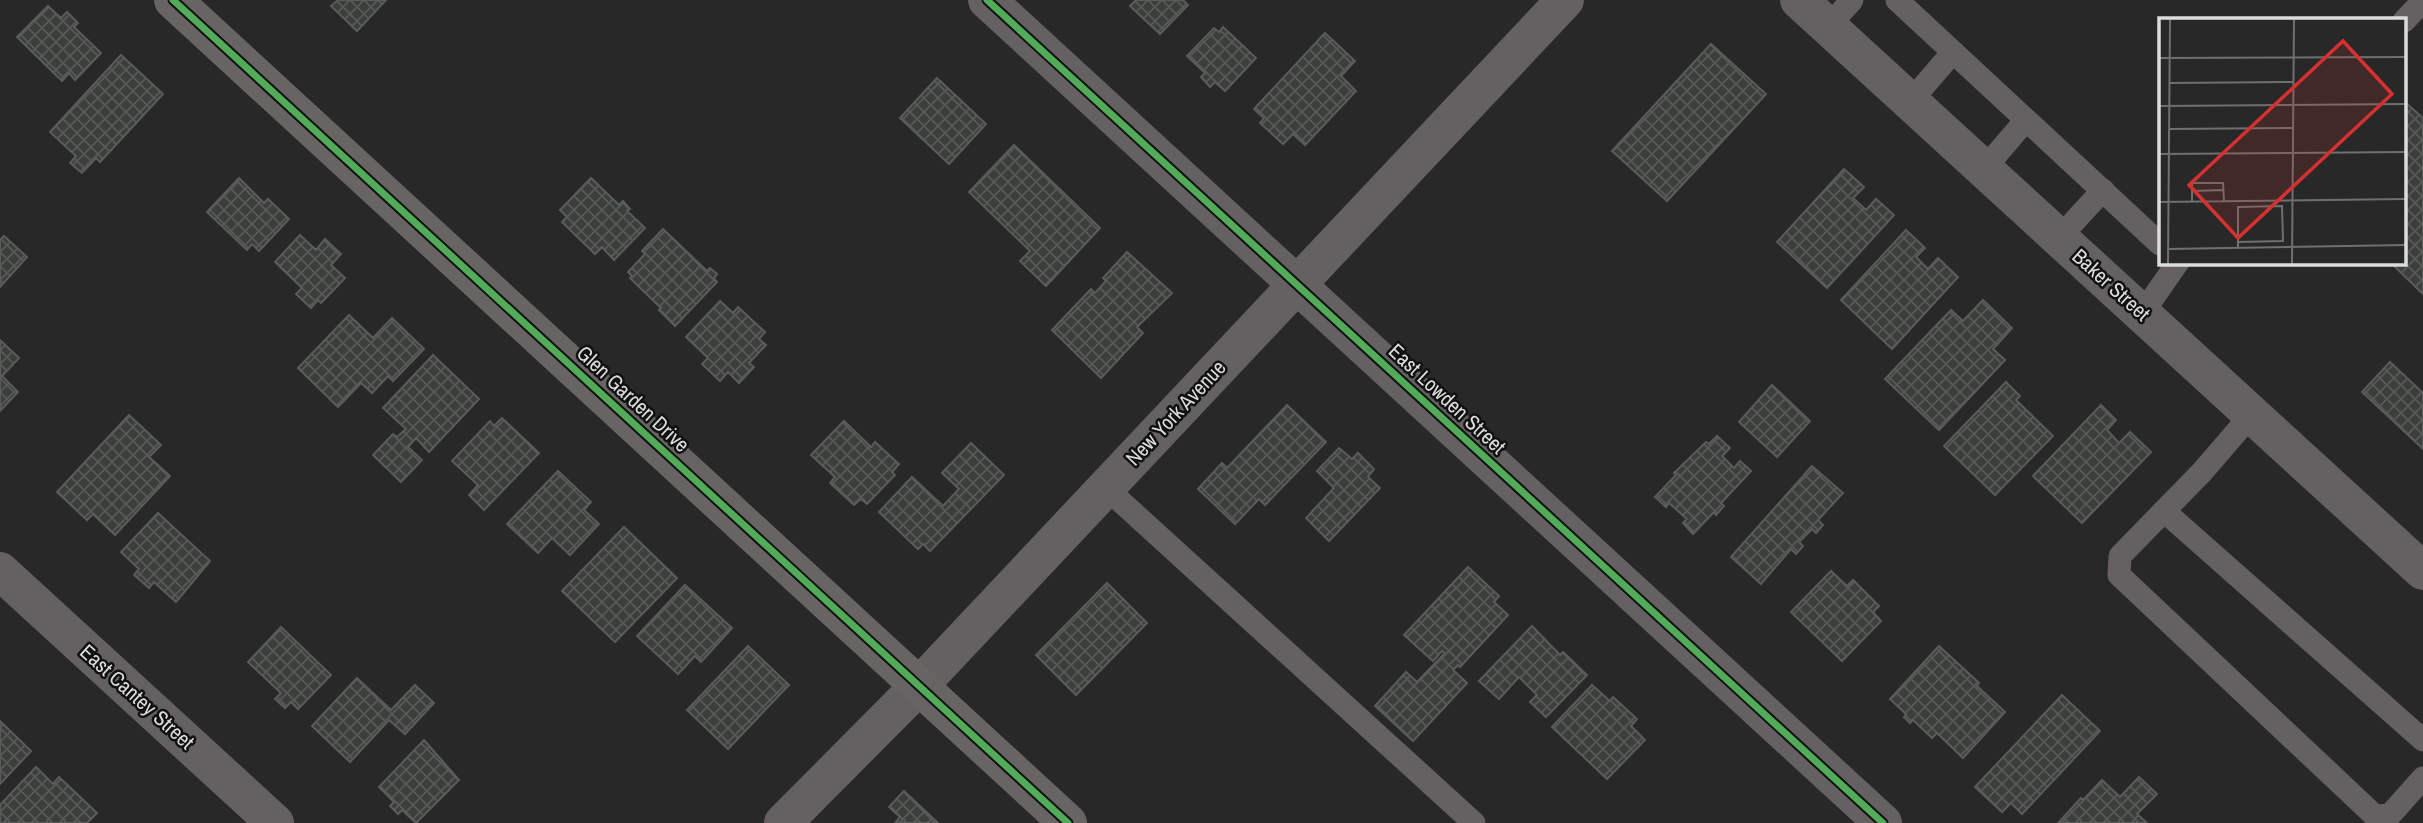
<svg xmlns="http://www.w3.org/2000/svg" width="2423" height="823" viewBox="0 0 2423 823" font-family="'Archivo Narrow',sans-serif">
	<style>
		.building { fill: url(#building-cross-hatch); stroke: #5a5b5a; stroke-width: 2 }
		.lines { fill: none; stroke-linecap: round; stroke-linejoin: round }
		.lane { stroke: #656062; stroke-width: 23 }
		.street { stroke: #656062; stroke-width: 38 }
		.secondary { stroke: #686464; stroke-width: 38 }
		.cycleway-casing { stroke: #101110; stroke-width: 11 }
		.cycleway { stroke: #51ab58; stroke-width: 7 }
		.labels { text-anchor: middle; stroke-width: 5; stroke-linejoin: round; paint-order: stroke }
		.street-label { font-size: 21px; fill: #dbdddc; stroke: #101110 }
		.inset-road { fill: none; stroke: #6f706f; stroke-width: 2 }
		.view { fill: #d63131; fill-opacity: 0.15; stroke: #d63131; stroke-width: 3.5 }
		.inset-edge { fill: none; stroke: #dbdddc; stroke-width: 3.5 }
	</style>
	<defs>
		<pattern id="building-cross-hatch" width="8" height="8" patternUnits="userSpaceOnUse" patternTransform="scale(1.75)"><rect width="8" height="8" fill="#3a3f3b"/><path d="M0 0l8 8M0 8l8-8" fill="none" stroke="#565a57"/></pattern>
	</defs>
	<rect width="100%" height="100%" fill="#272827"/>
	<!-- building -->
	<g class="building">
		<path d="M338,0H386L357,31L331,6Z"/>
		<path d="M1136,0H1183L1188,5L1160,34L1130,6Z"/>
		<path d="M48,6L61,18L67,12L78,23L74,27L101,53L75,80L69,73L62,81L17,37Z"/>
		<path d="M1223,27L1256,58L1225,91L1215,82L1210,87L1201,77L1205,73L1187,56L1214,28L1219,32Z"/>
		<path d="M1325,33L1355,61L1341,76L1356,91L1305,145L1293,134L1283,144L1260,123L1264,118L1254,109Z"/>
		<path d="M1711,44L1766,94L1667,201L1612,151Z"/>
		<path d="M121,55L163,94L100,162L96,158L82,173L70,163L76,156L50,132Z"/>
		<path d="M937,78L986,124L949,164L900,118Z"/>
		<path d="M2405,102L2423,118V294L2390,262H2404Z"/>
		<path d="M1014,145L1100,228L1046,286L1020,261L1030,251L969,192Z"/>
		<path d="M1844,169L1864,187L1853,198L1866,210L1876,199L1894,215L1827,288L1777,242Z"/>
		<path d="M239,178L264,203L268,199L289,219L259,251L252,244L247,250L207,212Z"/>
		<path d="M591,178L619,205L623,201L630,209L627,211L645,228L614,260L602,247L595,254L562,222L567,217L560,210Z"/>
		<path d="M663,229L707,271L710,268L717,274L714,278L717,282L675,326L659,310L661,308L630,278L632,276L628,272L645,254L642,251Z"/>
		<path d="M1906,230L1925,248L1916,257L1928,269L1938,258L1958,277L1892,349L1841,300Z"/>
		<path d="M300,235L316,250L325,239L341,254L331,265L345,278L321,303L318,300L311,308L296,294L302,288L275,262Z"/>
		<path d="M4,236L27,257L0,287V240Z"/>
		<path d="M1127,252L1172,293L1137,327L1143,333L1101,378L1052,330L1091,289L1095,293L1106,281L1103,278Z"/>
		<path d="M1983,300L2012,328L1993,349L2005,360L1939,430L1885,379L1951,310L1963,321Z"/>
		<path d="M720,301L733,313L738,307L765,332L759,339L766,345L749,363L754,367L739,383L728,372L720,381L702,364L708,358L686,337Z"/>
		<path d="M349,315L373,338L392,318L424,349L393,381L388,376L372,393L361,383L338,407L298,368Z"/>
		<path d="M0,340L19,358L2,376L18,392L0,411Z"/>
		<path d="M433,355L479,399L429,452L416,438L408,447L422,460L401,482L373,455L393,434L397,437L406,429L383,408Z"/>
		<path d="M2390,362L2423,393V449L2362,392Z"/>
		<path d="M2006,382L2020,396L2016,400L2053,436L1995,495L1944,446Z"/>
		<path d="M1772,385L1810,421L1777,457L1739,422Z"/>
		<path d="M1287,405L1326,442L1265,505L1259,499L1235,524L1198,489L1222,463L1227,468Z"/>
		<path d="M2101,405L2116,420L2107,430L2119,443L2130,432L2151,452L2082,523L2033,476Z"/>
		<path d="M129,415L161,445L149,457L170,476L115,535L93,514L87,520L57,492Z"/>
		<path d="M502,418L539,453L484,510L469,495L478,485L452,461L490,421L494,426Z"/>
		<path d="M844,421L871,447L875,442L899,464L892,472L895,475L867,504L861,499L854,505L830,483L835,477L811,455Z"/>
		<path d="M1717,436L1730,448L1722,456L1734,468L1740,461L1751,471L1721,503L1724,506L1716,515L1714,512L1693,534L1683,523L1687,519L1669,503L1666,507L1655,497L1676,475L1674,473L1706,442L1709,444Z"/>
		<path d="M971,443L1004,475L930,551L923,544L918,549L879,512L912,477L943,506L959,489L942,473Z"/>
		<path d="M1339,448L1352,459L1358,453L1374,469L1368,477L1380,488L1329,541L1306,518L1334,488L1317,471Z"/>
		<path d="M1812,466L1843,493L1818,520L1823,525L1816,533L1812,529L1799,542L1803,546L1796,554L1791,549L1761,584L1731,557Z"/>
		<path d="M558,471L591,502L584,510L599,524L570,555L552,538L538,553L507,524Z"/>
		<path d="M158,513L210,561L176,602L154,582L149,588L134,575L139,569L121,552Z"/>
		<path d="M624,527L677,578L615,642L562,591Z"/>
		<path d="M1468,567L1499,596L1494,602L1508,615L1460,667L1458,665L1453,670L1467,683L1413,741L1375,706L1406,672L1417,682L1445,653L1442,651L1433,661L1404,635Z"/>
		<path d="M1831,571L1847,586L1853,580L1879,606L1873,612L1881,621L1842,661L1791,612Z"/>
		<path d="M1107,583L1147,623L1076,695L1036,655Z"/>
		<path d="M685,585L732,628L701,662L695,656L678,674L637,636Z"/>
		<path d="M1532,626L1560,655L1563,652L1587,675L1546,717L1530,702L1537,695L1519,677L1499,699L1479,681Z"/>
		<path d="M281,627L331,675L298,709L291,702L285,708L275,699L281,693L248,662Z"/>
		<path d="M748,646L789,685L728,749L687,710Z"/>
		<path d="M1939,646L1979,683L1977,686L2005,712L1963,758L1937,733L1932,738L1913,720L1910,723L1904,717L1906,714L1890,699Z"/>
		<path d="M357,678L391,710L415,685L434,703L405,734L389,720L350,762L312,726Z"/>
		<path d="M1592,685L1610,701L1613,697L1637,719L1631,726L1645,740L1607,779L1552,727Z"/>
		<path d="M2062,695L2100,731L2022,814L2011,803L2002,812L1975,787Z"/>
		<path d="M0,721L31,751L0,784Z"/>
		<path d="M424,740L459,780L416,823L402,810L398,814L390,806L394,802L379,787Z"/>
		<path d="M36,767L53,784L59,777L97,813L87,823H0V805Z"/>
		<path d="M2139,777L2157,794L2137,814L2147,823H2058L2081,798L2083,800L2102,780L2120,797Z"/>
		<path d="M904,791L938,823H895L900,817L889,807Z"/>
	</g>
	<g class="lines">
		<!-- lane -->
		<g class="lane">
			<path d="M1897,0L2160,244"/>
			<path d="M2404,21L2423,1"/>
			<path d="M1828,27L1852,0"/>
			<path d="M1910,102L1953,52"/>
			<path d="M1984,169L2026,120"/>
			<path d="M2059,238L2103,190"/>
			<path d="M2142,314L2178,262"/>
			<path d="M2252,414L2202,472L2120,556L2119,575L2375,816L2390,815L2423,778"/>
			<path d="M1106,488L1474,823"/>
			<path d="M2164,511L2423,740"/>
		</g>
		<!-- street -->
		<g class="street">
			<path d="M987,0L1883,823"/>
			<path d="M1799,0L2423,571"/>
			<path d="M0,571L275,823"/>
			<path d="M783,823L919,686L1565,0"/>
		</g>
		<!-- secondary -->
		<path class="secondary" d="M173,0L1068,823"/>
		<!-- cycleway casing -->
		<g class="cycleway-casing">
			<g id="cycleway">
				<path d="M173,0L1068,823"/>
				<path d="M987,0L1883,823"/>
			</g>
		</g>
		<!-- cycleway -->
		<use href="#cycleway" class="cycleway"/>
	</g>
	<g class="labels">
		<!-- street labels -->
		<g class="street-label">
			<text transform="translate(2111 285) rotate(42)" y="7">Baker Street</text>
			<text transform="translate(633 399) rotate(43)" y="7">Glen Garden Drive</text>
			<text transform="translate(1447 399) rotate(43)" y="7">East Lowden Street</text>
			<text transform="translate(1176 413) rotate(-47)" y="7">New York Avenue</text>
			<text transform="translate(137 697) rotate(42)" y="7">East Cantey Street</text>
		</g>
	</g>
	<!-- overview -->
	<g transform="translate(2159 18)">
		<rect width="247" height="247" fill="#272827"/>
		<path class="inset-road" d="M0,40L247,39M10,65L135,64M0,88L247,86M10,111L134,110M0,136L247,134M33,173L65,172M33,183V165H64L65,183M0,184L247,181M0,192V236M79,230V189L123,188L124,223L79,224M9,231L247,227M9,246L11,0M133,246L135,0"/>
		<path class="view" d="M184,23L233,76L79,220L30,167Z"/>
		<rect width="247" height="247" class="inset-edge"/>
	</g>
</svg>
